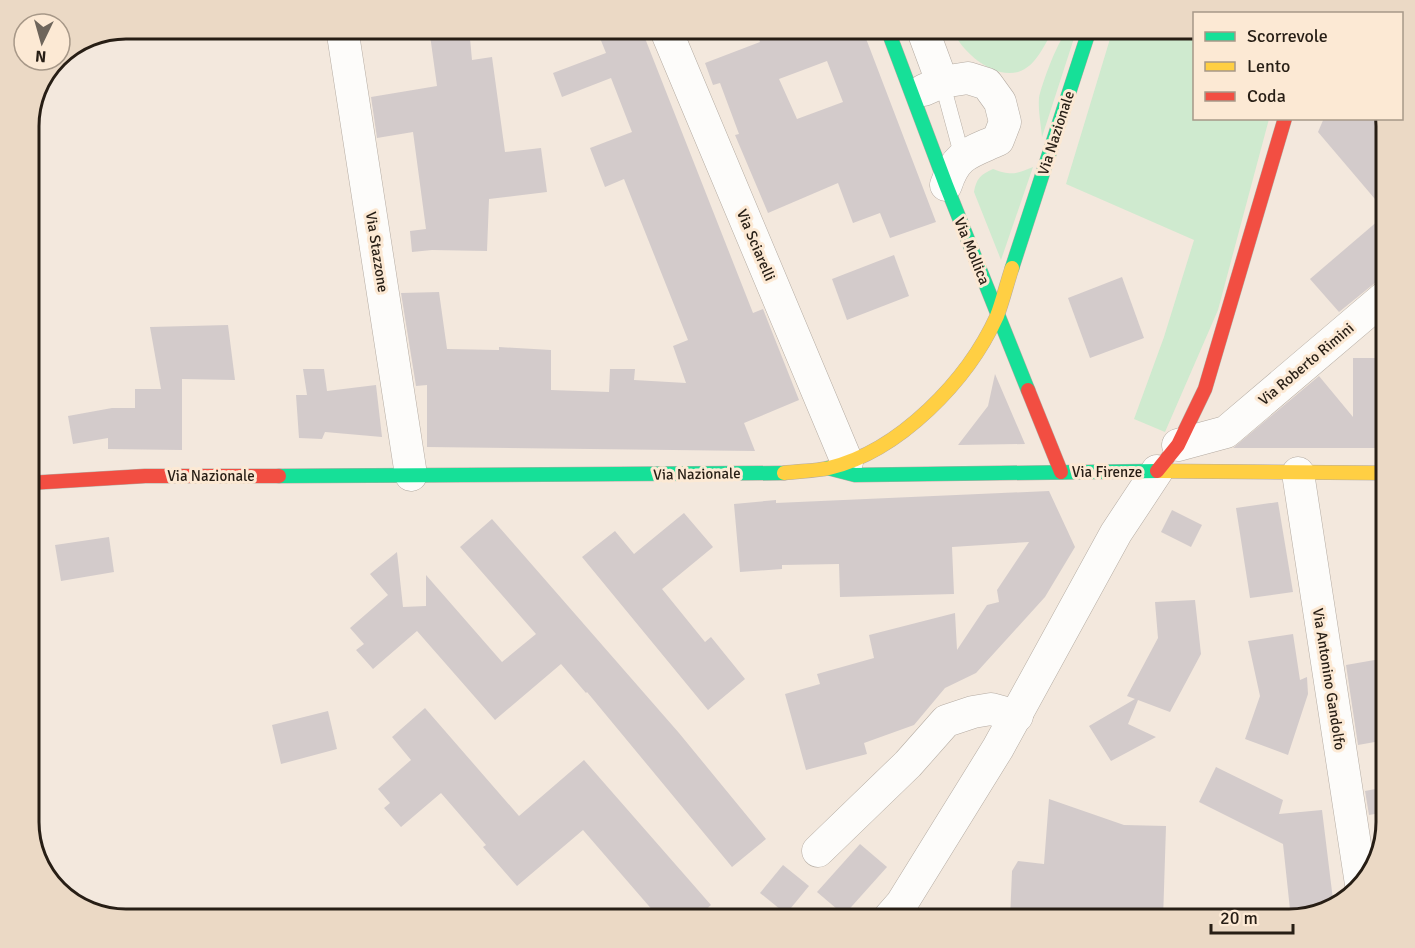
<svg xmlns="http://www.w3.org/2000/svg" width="1415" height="948" viewBox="0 0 1415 948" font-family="Signika,sans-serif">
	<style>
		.green { fill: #cfeacf }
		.building { fill: #d3cbcb; fill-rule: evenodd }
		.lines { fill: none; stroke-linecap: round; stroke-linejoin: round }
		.lane-casing { stroke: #b4aba2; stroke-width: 16 }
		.street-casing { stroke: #b4aba2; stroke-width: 33 }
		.fast-casing { stroke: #b4aba2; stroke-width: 15 }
		.slow-casing { stroke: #b4aba2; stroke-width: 15 }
		.jam-casing { stroke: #b4aba2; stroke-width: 15 }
		.lane { stroke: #fdfcfa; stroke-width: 15 }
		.street { stroke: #fdfcfa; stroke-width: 32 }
		.fast { stroke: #16e098; stroke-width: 14 }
		.slow { stroke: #ffcf43; stroke-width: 14 }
		.jam { stroke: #f24e42; stroke-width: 14 }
		.labels { text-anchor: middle; stroke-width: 6; stroke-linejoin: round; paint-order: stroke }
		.street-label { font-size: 15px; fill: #271e15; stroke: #fce9d4 }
		.rim { fill: none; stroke: #271e15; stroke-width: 3 }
	</style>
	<rect width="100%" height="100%" fill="#f3e8dd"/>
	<!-- green -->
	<g class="green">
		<path d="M952,29V28L1054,29C1045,43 1036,67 1018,72C992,79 961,51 952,29Z"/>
		<path d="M1070,29H1077L1042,137C1041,125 1038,110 1039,98C1041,86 1060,33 1070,29Z"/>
		<path d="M1113,29H1194V118L1269,119L1218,310L1165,432L1134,419L1164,337L1194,240L1066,184Z"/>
		<path d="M1033,167L1001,260L974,192C976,179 981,174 993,169C1011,176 1016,174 1033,167Z"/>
	</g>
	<!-- building -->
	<g class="building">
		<path d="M429,28H469L472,60L492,57L505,152L541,148L547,192L489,199L487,251L432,250L412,252L410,231L426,229L413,132L377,138L371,97L437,86Z"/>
		<path d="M596,28H641L753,313L763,309L799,400L744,423L755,451L427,447V385L416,386L401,293L439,292L447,349L499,350V347L551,350V390L609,392L610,369H635L634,380L686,383L673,346L688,340L624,179L605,187L590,148L632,132L611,78L562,97L553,73L606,53Z"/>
		<path d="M754,28H862L936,222L890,238L880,213L853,223L838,183L768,213L735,135L739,134L720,83L713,85L705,63L760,42ZM827,61L843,102L797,119L779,79Z"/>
		<path d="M1324,118H1385L1386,126V212L1318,132Z"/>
		<path d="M1386,214V274L1339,312L1310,279Z"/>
		<path d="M894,255L909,296L847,320L832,279Z"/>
		<path d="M1122,277L1144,338L1090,358L1068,298Z"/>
		<path d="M228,325L235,380L182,379V450L108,449V438L73,444L68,416L112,408H135V389H161L150,327Z"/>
		<path d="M1353,358H1386V448H1233L1319,376L1353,417Z"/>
		<path d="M303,369H324L327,391L376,385L382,437L325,432L322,439L299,438L296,395H307Z"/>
		<path d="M995,374L1025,444L958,445L988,406Z"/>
		<path d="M1049,491L1075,547L1045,597L976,673L945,688L914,725L864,743L867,754L806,770L785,694L820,684L817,674L874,658L869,635L955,613L957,650L987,605L999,602L997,590L1029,542L952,547L954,594L840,597L839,564L782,565V569L740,572L734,504L776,500V503Z"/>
		<path d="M1278,502L1293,592L1250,598L1236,508Z"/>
		<path d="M1172,510L1202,525L1191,547L1161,532Z"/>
		<path d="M684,513L713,547L662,589L705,642L711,637L745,679L708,710L582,557L615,531L634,554Z"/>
		<path d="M492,519L679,733L766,839L732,867L587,692L586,693L561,664L495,720L417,631L373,669L356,650L364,644L350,628L388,595L370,574L397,552L403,607L426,606V575L502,662L536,634L460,547Z"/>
		<path d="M109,537L114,572L61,581L55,545Z"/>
		<path d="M1195,600L1201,654L1170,712L1138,700L1128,724L1156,737L1111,761L1089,726L1135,699L1127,696L1158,638L1155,602Z"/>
		<path d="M1293,634L1300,680L1307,677L1308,694L1288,755L1245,739L1260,696L1248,641Z"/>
		<path d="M1386,658V740L1358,745L1346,665Z"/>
		<path d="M425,708L519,816L584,760L711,905L694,920H661L583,830L517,886L483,847L486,845L441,793L401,827L384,808L390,803L378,789L411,760L392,737Z"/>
		<path d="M328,711L337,749L281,764L272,725Z"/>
		<path d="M1216,767L1283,800L1279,814L1322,810L1334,908L1291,919L1283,844L1199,802Z"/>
		<path d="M1386,787V812L1369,815L1365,791Z"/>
		<path d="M1049,799L1124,825L1166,826L1163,920H1010L1012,871L1018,861L1044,864Z"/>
		<path d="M860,844L887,867L844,915L817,892Z"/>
		<path d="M783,865L809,886L786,914L760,893Z"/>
	</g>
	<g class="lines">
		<!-- lane casing -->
		<g class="lane-casing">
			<path id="lane" d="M942,82L962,156"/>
		</g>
		<!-- street casing -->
		<g class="street-casing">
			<g id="street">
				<path d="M342,28L411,475"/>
				<path d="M665,28L847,462"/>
				<path d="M922,28L942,82L924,90"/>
				<path d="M942,82L968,78L987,84L1000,102L1005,122L998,140C969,153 956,154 946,185"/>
				<path d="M1178,445L1226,432L1386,296"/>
				<path d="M1298,473L1361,884"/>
				<path d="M818,851L908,764L946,721L973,712L991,709L1017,716"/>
				<path d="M888,919L902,903L998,748L1116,533L1157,471"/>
			</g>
		</g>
		<!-- fast casing -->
		<g class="fast-casing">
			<g id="fast">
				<path d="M887,28L946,185L1028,390"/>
				<path d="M1012,268L1090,28"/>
				<path d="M828,468L855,475L1160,471"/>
				<path d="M279,476L784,473"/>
			</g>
		</g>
		<!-- slow casing -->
		<g class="slow-casing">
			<g id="slow">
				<path d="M1160,471L1386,473"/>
				<path d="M784,473C799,471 815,471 829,468C900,451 968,380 997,316C1003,300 1007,283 1012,268"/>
			</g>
		</g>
		<!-- jam casing -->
		<g class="jam-casing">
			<g id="jam">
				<path d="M1028,390L1061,472"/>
				<path d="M1157,471L1178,445L1205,389L1285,118"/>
				<path d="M29,483L145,476H279"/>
			</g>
		</g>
		<!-- lane -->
		<use href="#lane" class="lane"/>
		<!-- street -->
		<use href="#street" class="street"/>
		<!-- fast -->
		<use href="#fast" class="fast"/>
		<!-- slow -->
		<use href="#slow" class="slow"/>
		<!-- jam -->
		<use href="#jam" class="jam"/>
	</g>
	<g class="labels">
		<!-- street labels -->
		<g class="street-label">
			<text transform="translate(1056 133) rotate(-72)" y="5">Via Nazionale</text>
			<text transform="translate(756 245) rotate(67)" y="5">Via Sciarelli</text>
			<text transform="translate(972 251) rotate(68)" y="5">Via Mollica</text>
			<text transform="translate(377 252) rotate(81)" y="5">Via Stazzone</text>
			<text transform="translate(1306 364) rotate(-40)" y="5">Via Roberto Rimini</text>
			<text x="1107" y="477">Via Firenze</text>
			<text transform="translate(697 474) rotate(-1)" y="5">Via Nazionale</text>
			<text x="211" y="481">Via Nazionale</text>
			<text transform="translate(1329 679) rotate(81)" y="5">Via Antonino Gandolfo</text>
		</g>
	</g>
	<!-- crop -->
	<path d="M0 0H1415V948H0ZM126 39H1289A87 87 0 0 1 1376 126V822A87 87 0 0 1 1289 909H126A87 87 0 0 1 39 822V126A87 87 0 0 1 126 39Z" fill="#ebd9c5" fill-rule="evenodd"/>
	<path class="rim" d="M126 39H1289A87 87 0 0 1 1376 126V822A87 87 0 0 1 1289 909H126A87 87 0 0 1 39 822V126A87 87 0 0 1 126 39Z"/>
	<!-- legend -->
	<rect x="1193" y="12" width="210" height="108" fill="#fce9d4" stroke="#a79888" stroke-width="1.5"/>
	<rect x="1205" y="32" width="30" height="9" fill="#16e098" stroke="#a79888" stroke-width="1.5"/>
	<text x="1247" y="42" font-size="18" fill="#271e15">Scorrevole</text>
	<rect x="1205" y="62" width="30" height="9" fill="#ffcf43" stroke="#a79888" stroke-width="1.5"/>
	<text x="1247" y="72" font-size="18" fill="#271e15">Lento</text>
	<rect x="1205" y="92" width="30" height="9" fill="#f24e42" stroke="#a79888" stroke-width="1.5"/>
	<text x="1247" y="102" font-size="18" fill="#271e15">Coda</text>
	<!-- north arrow -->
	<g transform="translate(42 42) rotate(185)"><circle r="28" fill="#fce9d4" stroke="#a79888" stroke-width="1.5"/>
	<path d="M0-4.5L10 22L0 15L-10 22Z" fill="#6e655b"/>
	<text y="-9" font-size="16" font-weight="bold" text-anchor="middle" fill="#271e15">N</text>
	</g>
	<!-- scale -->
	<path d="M1211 924v9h82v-9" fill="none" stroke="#271e15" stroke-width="3"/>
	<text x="1220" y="924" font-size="18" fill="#271e15" stroke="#fce9d4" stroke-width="4.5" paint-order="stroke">20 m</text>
</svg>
